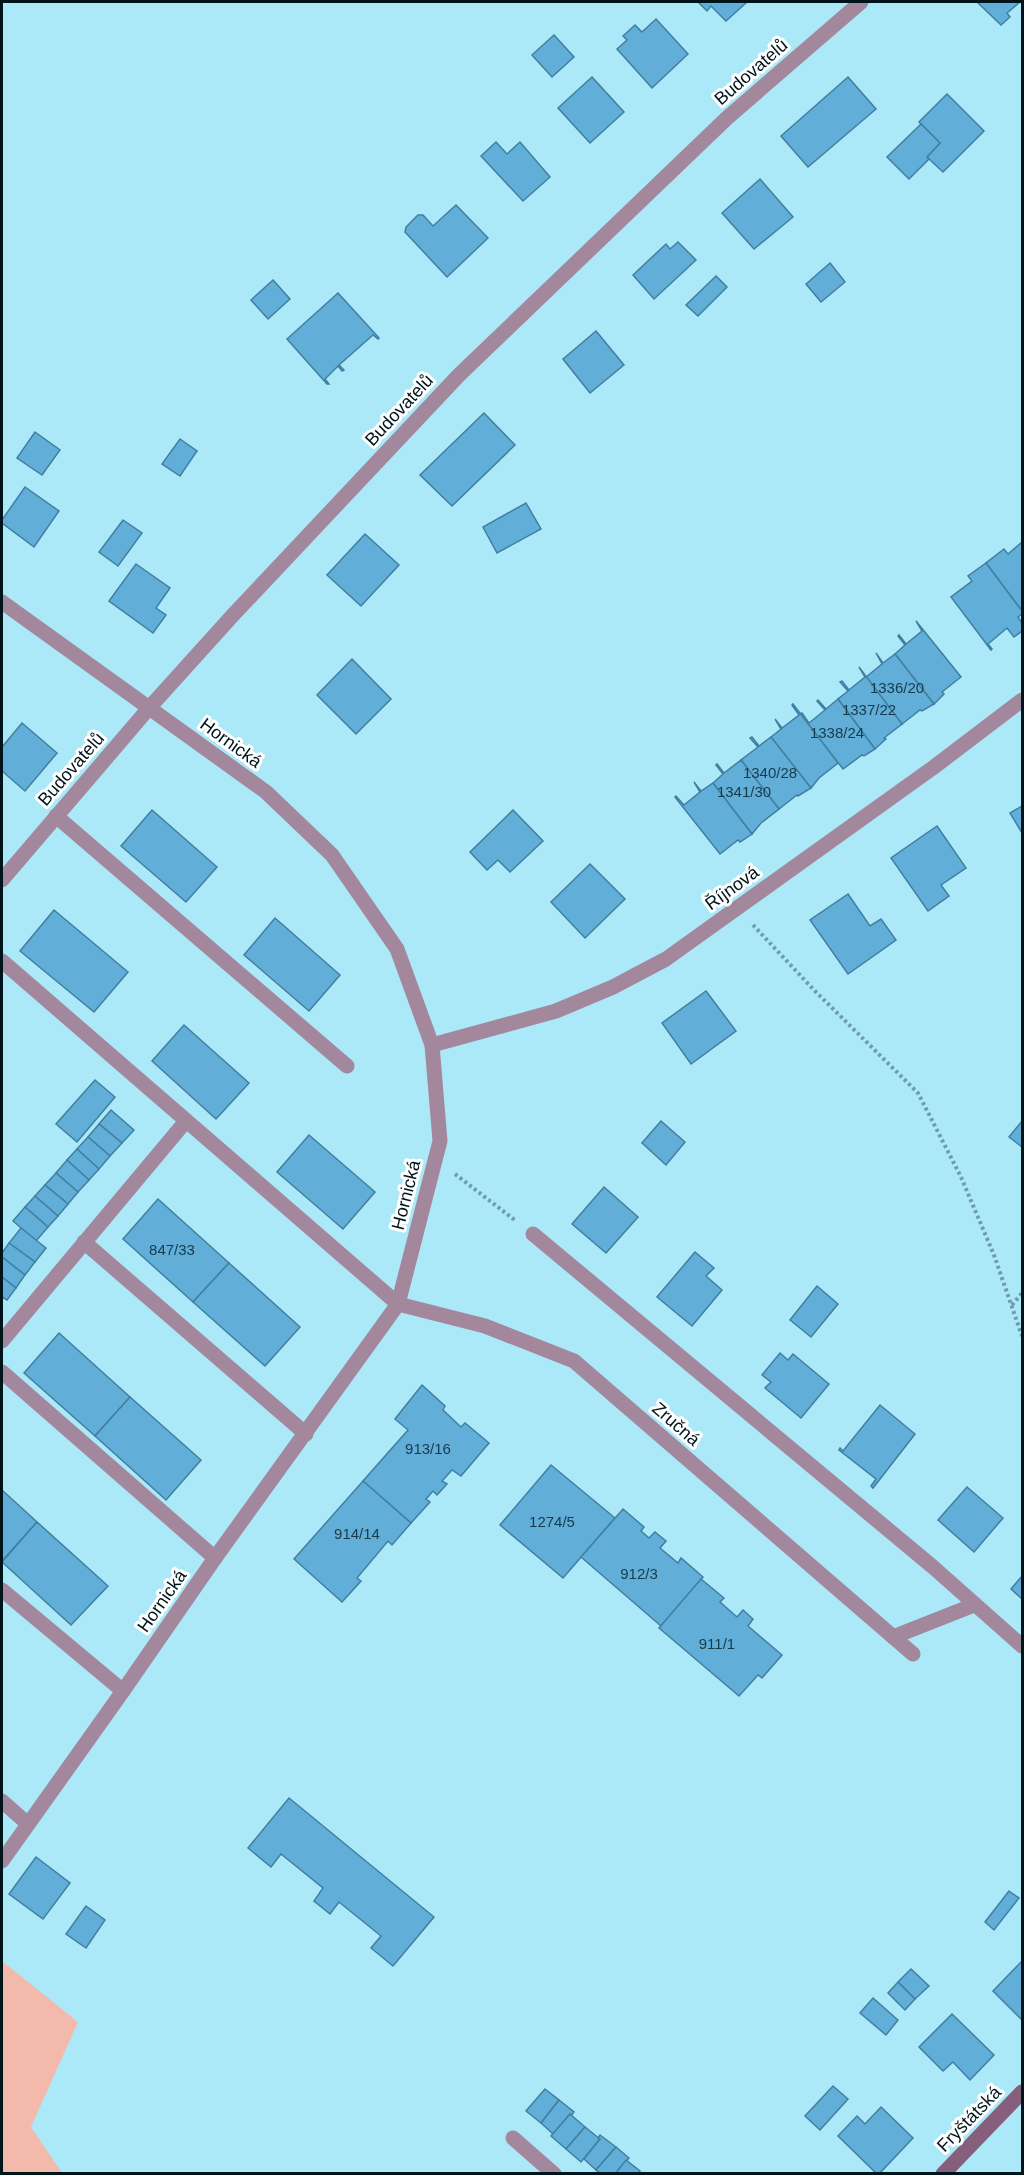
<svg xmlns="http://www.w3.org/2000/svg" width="1024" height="2175" viewBox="0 0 1024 2175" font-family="Arial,sans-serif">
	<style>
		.green { fill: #f3baac }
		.building { fill: #61aed9; stroke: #417fa1; stroke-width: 1.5 }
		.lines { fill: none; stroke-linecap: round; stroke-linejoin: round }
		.path { stroke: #6e9da9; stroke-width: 4; stroke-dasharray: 3 3; stroke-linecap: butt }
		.street { stroke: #a3889d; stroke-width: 15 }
		.secondary { stroke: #865f7d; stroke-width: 15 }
		.labels { text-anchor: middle; stroke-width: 6; stroke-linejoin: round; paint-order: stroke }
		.number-label { font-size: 15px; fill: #183b4a }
		.street-label { font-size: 18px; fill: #00151b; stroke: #fefefe }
	</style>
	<rect width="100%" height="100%" fill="#abe9f8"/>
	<!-- green -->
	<path class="green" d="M2,1961L78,2022L31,2127L62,2173H2Z"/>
	<!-- building -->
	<g class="building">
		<path d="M698,2H747L726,21L711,6L707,11Z"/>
		<path d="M977,2H1020L1007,13L1010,17L1001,25Z"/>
		<path d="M656,19L688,54L652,88L617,49L627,40L623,36L635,25L642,32Z"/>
		<path d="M554,35L574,57L552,77L532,55Z"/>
		<path d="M592,77L624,112L590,143L558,108Z"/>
		<path d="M848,77L876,109L808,167L781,136Z"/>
		<path d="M947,94L984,131L943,172L927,157L940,143L919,122Z"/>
		<path d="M921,124L940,143L927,157L929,159L909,179L887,157Z"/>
		<path d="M496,142L507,154L520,142L550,177L523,201L481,156Z"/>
		<path d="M760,179L793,217L754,249L722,213Z"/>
		<path d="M456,205L488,238L447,277L405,232L406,227L418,215H423L433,226Z"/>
		<path d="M678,242L696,260L654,299L633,275L666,244L670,249Z"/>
		<path d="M830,263L845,282L821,302L806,284Z"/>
		<path d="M716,276L727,287L698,316L686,305Z"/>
		<path d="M273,280L290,299L268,319L251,300Z"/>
		<path d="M338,293L379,338L378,339L373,335L339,365L344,370L342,371L338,366L325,379L329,384H327L287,339Z"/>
		<path d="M596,331L624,365L590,393L563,359Z"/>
		<path d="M484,413L515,445L452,506L420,475Z"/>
		<path d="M35,432L60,450L42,475L17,458Z"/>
		<path d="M180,439L197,451L180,476L162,464Z"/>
		<path d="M25,487L59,511L34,547L2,523V520Z"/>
		<path d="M526,503L541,529L497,553L483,527Z"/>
		<path d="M123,520L142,533L118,566L99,552Z"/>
		<path d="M365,534L399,565L361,606L327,575Z"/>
		<path d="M1022,542V611L986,563L1004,549L1008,554Z"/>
		<path d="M986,563L1022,611V614L1018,617L1022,623V631L1014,637L1007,628L988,644L992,649L991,650L951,597L972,581L968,576Z"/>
		<path d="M136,564L170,588L156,608L166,615L153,633L109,601Z"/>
		<path d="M916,621L961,677L942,692L944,694L934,704L895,654L905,645L898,636L899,635L906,644L922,631Z"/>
		<path d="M876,653L883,663L895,654L934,704L922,711L920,710L902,724L866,677L882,664Z"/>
		<path d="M352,659L391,699L356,734L317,695Z"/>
		<path d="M859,667L902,724L884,738L886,739L875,749L838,699L848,691L840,682L842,681L849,690L865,677Z"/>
		<path d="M838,699L875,749L864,756L862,755L843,769L800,714L802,713L809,723L825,710L817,701L818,700L826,709Z"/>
		<path d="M793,704L838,763L819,778L811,788L771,737L781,729L775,719L782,728L799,715L792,705Z"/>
		<path d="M22,723L57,753L25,791L2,771V747Z"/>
		<path d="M752,737L759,746L771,737L811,788L798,796L797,795L779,809L741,760L758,747L750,738Z"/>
		<path d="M741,760L779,809L761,823L752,834L713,783L723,774L716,765L717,764L724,773Z"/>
		<path d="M694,782L701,791L713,783L752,834L740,842L738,840L720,854L675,797L676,796L684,805L700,792Z"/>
		<path d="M1022,806V833L1010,813Z"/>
		<path d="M152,810L217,867L186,902L121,846Z"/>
		<path d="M513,810L543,841L510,872L498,860L487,870L470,852Z"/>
		<path d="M937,826L966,868L941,885L949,896L928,911L891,858Z"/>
		<path d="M590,864L625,899L585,938L551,902Z"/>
		<path d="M848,894L870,926L881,919L896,940L848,974L810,920Z"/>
		<path d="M54,910L128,972L94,1012L20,951Z"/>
		<path d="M275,918L340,975L309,1011L244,955Z"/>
		<path d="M706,991L736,1031L691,1064L662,1023Z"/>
		<path d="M184,1025L249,1083L216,1119L152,1061Z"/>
		<path d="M95,1080L115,1097L77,1142L56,1124Z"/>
		<path d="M111,1110L134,1130L122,1143L99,1124Z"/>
		<path d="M661,1121L685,1142L666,1165L642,1143Z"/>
		<path d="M1022,1121V1147L1009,1137Z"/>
		<path d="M99,1124L122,1143L110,1156L88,1137Z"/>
		<path d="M309,1135L375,1192L343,1229L277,1172Z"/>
		<path d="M88,1137L110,1156L99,1169L77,1149Z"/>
		<path d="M77,1149L99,1169L89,1180L67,1160Z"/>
		<path d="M67,1160L89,1180L78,1192L56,1173Z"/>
		<path d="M56,1173L78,1192L68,1204L45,1185Z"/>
		<path d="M45,1185L68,1204L58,1216L35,1196Z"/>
		<path d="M604,1187L638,1217L606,1253L572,1224Z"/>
		<path d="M35,1196L58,1216L48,1227L25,1207Z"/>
		<path d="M158,1199L229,1263L193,1302L123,1239Z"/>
		<path d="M25,1207L48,1227L36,1241L13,1221Z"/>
		<path d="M21,1228L46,1248L35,1262L9,1243Z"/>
		<path d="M9,1243L35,1262L25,1275L2,1257V1253Z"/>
		<path d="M695,1252L714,1268L706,1276L722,1290L692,1326L657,1297Z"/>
		<path d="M2,1257L25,1275L16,1288L2,1277Z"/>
		<path d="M229,1263L300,1327L265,1366L193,1302Z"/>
		<path d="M2,1277L16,1288L7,1300L2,1297Z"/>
		<path d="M817,1286L838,1304L811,1337L790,1320Z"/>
		<path d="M59,1333L130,1397L95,1436L24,1373Z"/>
		<path d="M780,1353L788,1360L793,1354L829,1384L801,1418L765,1388L771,1382L762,1375Z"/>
		<path d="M422,1385L445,1406L443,1410L461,1427L465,1423L489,1443L461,1476L452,1470L442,1481L447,1484L437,1495L433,1491L426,1499L430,1502L411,1523L363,1481L408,1430L395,1419Z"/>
		<path d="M130,1397L201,1460L166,1500L95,1436Z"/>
		<path d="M880,1405L915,1434L873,1488L871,1486L876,1479L839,1450L840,1448L843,1451Z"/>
		<path d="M551,1465L615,1518L563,1578L500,1525Z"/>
		<path d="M363,1481L411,1523L392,1545L388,1541L357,1578L361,1581L342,1602L294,1559Z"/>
		<path d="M967,1487L1003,1518L974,1552L938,1520Z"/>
		<path d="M2,1490L37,1522L2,1561Z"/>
		<path d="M623,1509L644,1527L641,1531L649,1538L655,1532L666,1541L660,1548L678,1563L681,1558L703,1577L661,1626L581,1557Z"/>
		<path d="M37,1522L108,1586L71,1625L2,1562Z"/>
		<path d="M1022,1576V1599L1011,1589Z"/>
		<path d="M701,1579L724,1598L720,1602L737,1617L743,1610L753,1619L748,1626L782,1655L762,1678L758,1675L739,1696L659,1628Z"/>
		<path d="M289,1798L434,1917L393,1966L371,1948L381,1936L339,1902L330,1914L314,1901L323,1888L281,1854L271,1867L248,1848Z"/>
		<path d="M36,1857L70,1883L43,1919L9,1894Z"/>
		<path d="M1009,1891L1019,1898L994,1930L985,1922Z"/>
		<path d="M86,1906L105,1920L86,1948L66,1934Z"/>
		<path d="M1022,1961V2020L993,1991Z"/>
		<path d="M911,1969L929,1986L915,1999L898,1982Z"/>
		<path d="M898,1982L915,1999L905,2010L888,1993Z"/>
		<path d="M873,1998L898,2020L886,2035L860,2013Z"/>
		<path d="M952,2014L994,2055L970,2080L953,2062L943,2071L919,2047Z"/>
		<path d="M833,2086L848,2099L820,2130L805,2116Z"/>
		<path d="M545,2089L559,2100L541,2123L526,2111Z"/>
		<path d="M559,2100L574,2112L571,2116L570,2114L553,2134L541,2123Z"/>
		<path d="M881,2107L913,2138L879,2174H877L838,2136L857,2116L865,2124Z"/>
		<path d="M570,2114L585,2127L566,2149L551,2136Z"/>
		<path d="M585,2127L600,2139L581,2162L566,2149Z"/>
		<path d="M600,2135L616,2147L596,2170L584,2159L600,2139L598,2138Z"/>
		<path d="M616,2147L629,2158L615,2174H601L596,2170Z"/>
		<path d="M626,2160L640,2171L638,2174H615Z"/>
	</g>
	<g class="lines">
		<!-- path -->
		<g class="path">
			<path d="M753,925L814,990L918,1093L961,1177L994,1255L1022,1336"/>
			<path d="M455,1174L516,1221"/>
			<path d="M1012,1305L1022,1293"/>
		</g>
		<!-- street -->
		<g class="street">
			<path d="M2,602L266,792L332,855L397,949L432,1045L440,1141L398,1304L215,1558L123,1691L2,1861"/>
			<path d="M56,816L347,1066"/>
			<path d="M2,880L149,708L233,615L459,375L727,118L861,2"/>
			<path d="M2,961L398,1304L485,1326L574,1361L913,1654"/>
			<path d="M432,1045L556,1011L613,987L666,959L934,767L1022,700"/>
			<path d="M533,1234L933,1567L1022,1646"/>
			<path d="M84,1242L306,1434"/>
			<path d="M2,1341L186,1121"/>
			<path d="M2,1372L215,1558"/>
			<path d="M2,1590L123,1691"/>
			<path d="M893,1637L974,1605"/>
			<path d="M2,1801L28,1824"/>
			<path d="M513,2138L554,2174"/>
		</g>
		<!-- secondary -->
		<path class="secondary" d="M943,2174L1022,2092"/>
	</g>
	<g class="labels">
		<!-- number labels -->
		<g class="number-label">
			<text x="897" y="693">1336/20</text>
			<text x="869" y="715">1337/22</text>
			<text x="837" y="738">1338/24</text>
			<text x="770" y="778">1340/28</text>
			<text x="744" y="797">1341/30</text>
			<text x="172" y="1255">847/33</text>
			<text x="428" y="1454">913/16</text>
			<text x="552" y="1527">1274/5</text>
			<text x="357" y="1539">914/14</text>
			<text x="639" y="1579">912/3</text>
			<text x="717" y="1649">911/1</text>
		</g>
		<!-- street labels -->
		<g class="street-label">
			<text transform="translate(751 72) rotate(-41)" y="6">Budovatelů</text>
			<text transform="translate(399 410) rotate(-47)" y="6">Budovatelů</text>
			<text transform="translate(231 743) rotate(36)" y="6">Hornická</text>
			<text transform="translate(71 769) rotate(-49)" y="6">Budovatelů</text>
			<text transform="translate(732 888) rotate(-36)" y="6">Říjnová</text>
			<text transform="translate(406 1195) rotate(-76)" y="6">Hornická</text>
			<text transform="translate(676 1424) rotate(41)" y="6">Zručná</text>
			<text transform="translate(162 1601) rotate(-55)" y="6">Hornická</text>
			<text transform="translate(969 2119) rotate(-46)" y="6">Fryštátská</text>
		</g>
	</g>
	<!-- border -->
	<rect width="1024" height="2175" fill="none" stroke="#00151b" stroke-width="6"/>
</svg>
